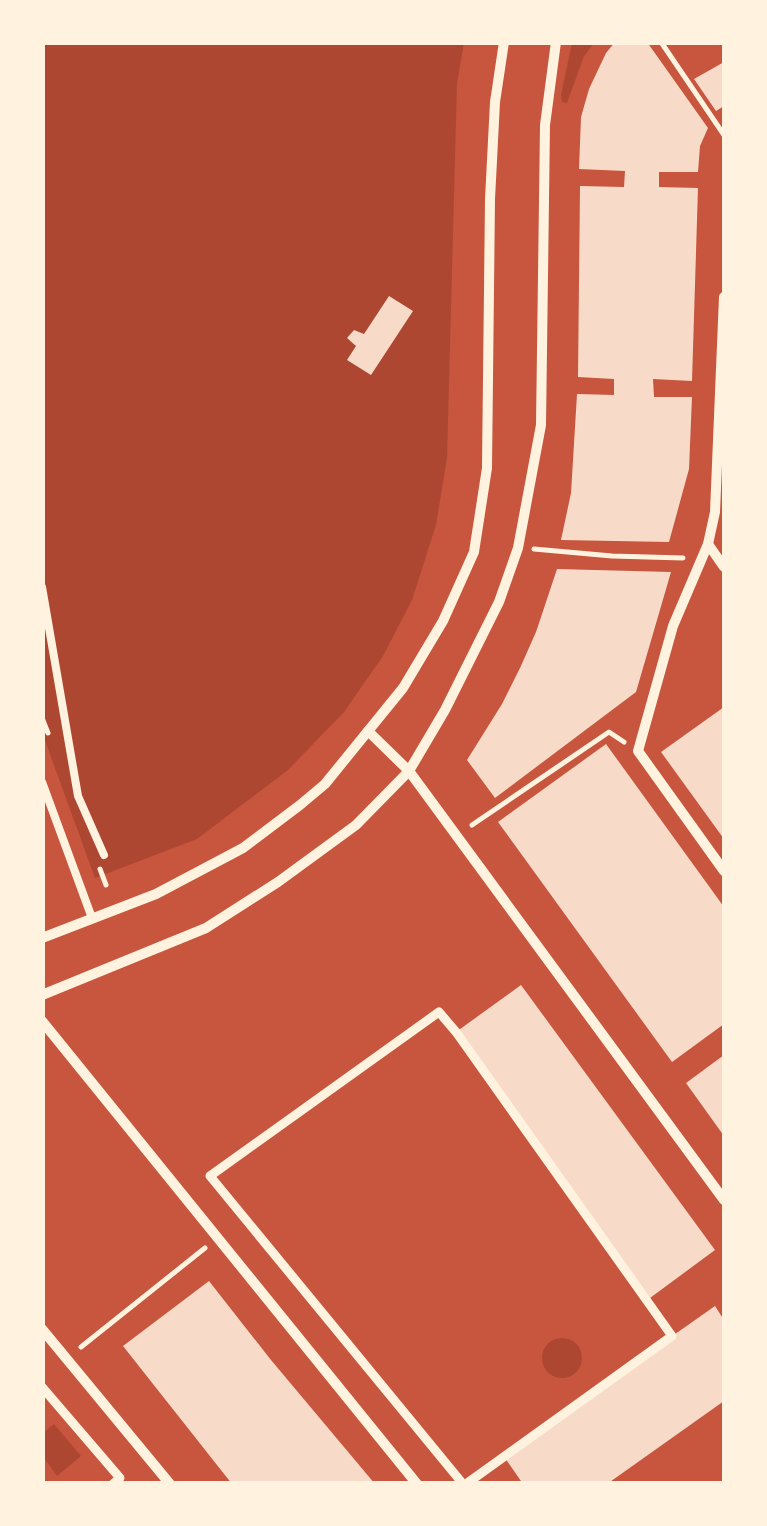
<svg xmlns="http://www.w3.org/2000/svg" width="767" height="1526" viewBox="0 0 767 1526" font-family="Signika,sans-serif">
	<style>
		.green { fill: #ae4732 }
		.building { fill: #f7dbc8 }
		.lines { fill: none; stroke-linecap: round; stroke-linejoin: round }
		.path { stroke: #fff3e0; stroke-width: 5 }
		.service { stroke: #fff3e0; stroke-width: 8 }
		.pedestrian { stroke: #fff3e0; stroke-width: 9 }
		.minor { stroke: #fff3e0; stroke-width: 10 }
	</style>
	<rect width="100%" height="100%" fill="#c8553d"/>
	<!-- green -->
	<g class="green">
		<path d="M43,43H464L457,83L447,458L436,525L412,600L383,656L344,712L288,770L197,839L95,878L43,735Z"/>
		<path d="M572,43H594L584,56L567,103L562,102L561,95Z"/>
		<circle cx="562" cy="1358" r="20"/>
		<path d="M54,1424L81,1456L57,1476L43,1457V1433Z"/>
	</g>
	<!-- building -->
	<g class="building">
		<path d="M615,42H647L708,128L700,146L698,172H659V187L698,188L692,381L653,379L654,397H692L689,469L669,542L561,540L571,493L577,394L614,395V379L578,377L580,186L624,187L625,171L579,169L581,117L589,89L606,53Z"/>
		<path d="M724,62V106L716,111L694,79Z"/>
		<path d="M389,296L413,311L371,375L347,360L356,346L347,338L354,330L364,334Z"/>
		<path d="M557,569L671,572L636,692L495,798L467,760L502,704L520,668L536,632Z"/>
		<path d="M724,707V839L661,752Z"/>
		<path d="M606,744L724,907V1024L672,1062L498,822Z"/>
		<path d="M521,985L715,1250L650,1298L456,1032Z"/>
		<path d="M724,1055V1136L686,1083Z"/>
		<path d="M209,1281L271,1360L375,1484H232L123,1346Z"/>
		<path d="M715,1306L724,1320V1401L607,1484H523L503,1455Z"/>
	</g>
	<g class="lines">
		<!-- path -->
		<g class="path">
			<path d="M661,42L724,135"/>
			<path d="M534,549L612,556L683,558"/>
			<path d="M42,718L48,733"/>
			<path d="M472,825L609,732L624,742"/>
			<path d="M100,869L106,885"/>
			<path d="M81,1347L205,1248"/>
		</g>
		<!-- service -->
		<g class="service">
			<path d="M42,587L78,796L104,855"/>
			<path d="M42,782L92,918"/>
		</g>
		<!-- pedestrian -->
		<g class="pedestrian">
			<path d="M42,1387L120,1478L113,1484"/>
			<path d="M463,1484L210,1176L439,1012L456,1032L672,1336L466,1484"/>
		</g>
		<!-- minor -->
		<g class="minor">
			<path d="M724,297L715,512L708,544L724,567"/>
			<path d="M708,544L673,626L638,751L724,871"/>
			<path d="M368,731L409,771L724,1200"/>
			<path d="M42,938L156,894L243,848L300,805L325,784L403,688L443,621L474,552L487,468L490,199L495,102L504,42"/>
			<path d="M42,995L206,928L278,882L356,825L409,771L445,710L499,602L518,548L541,425L545,125L556,42"/>
			<path d="M42,1021L417,1484"/>
			<path d="M42,1329L170,1484"/>
		</g>
	</g>
	<!-- border -->
	<rect width="767" height="1526" fill="none" stroke="#fff3e0" stroke-width="90"/>
</svg>
